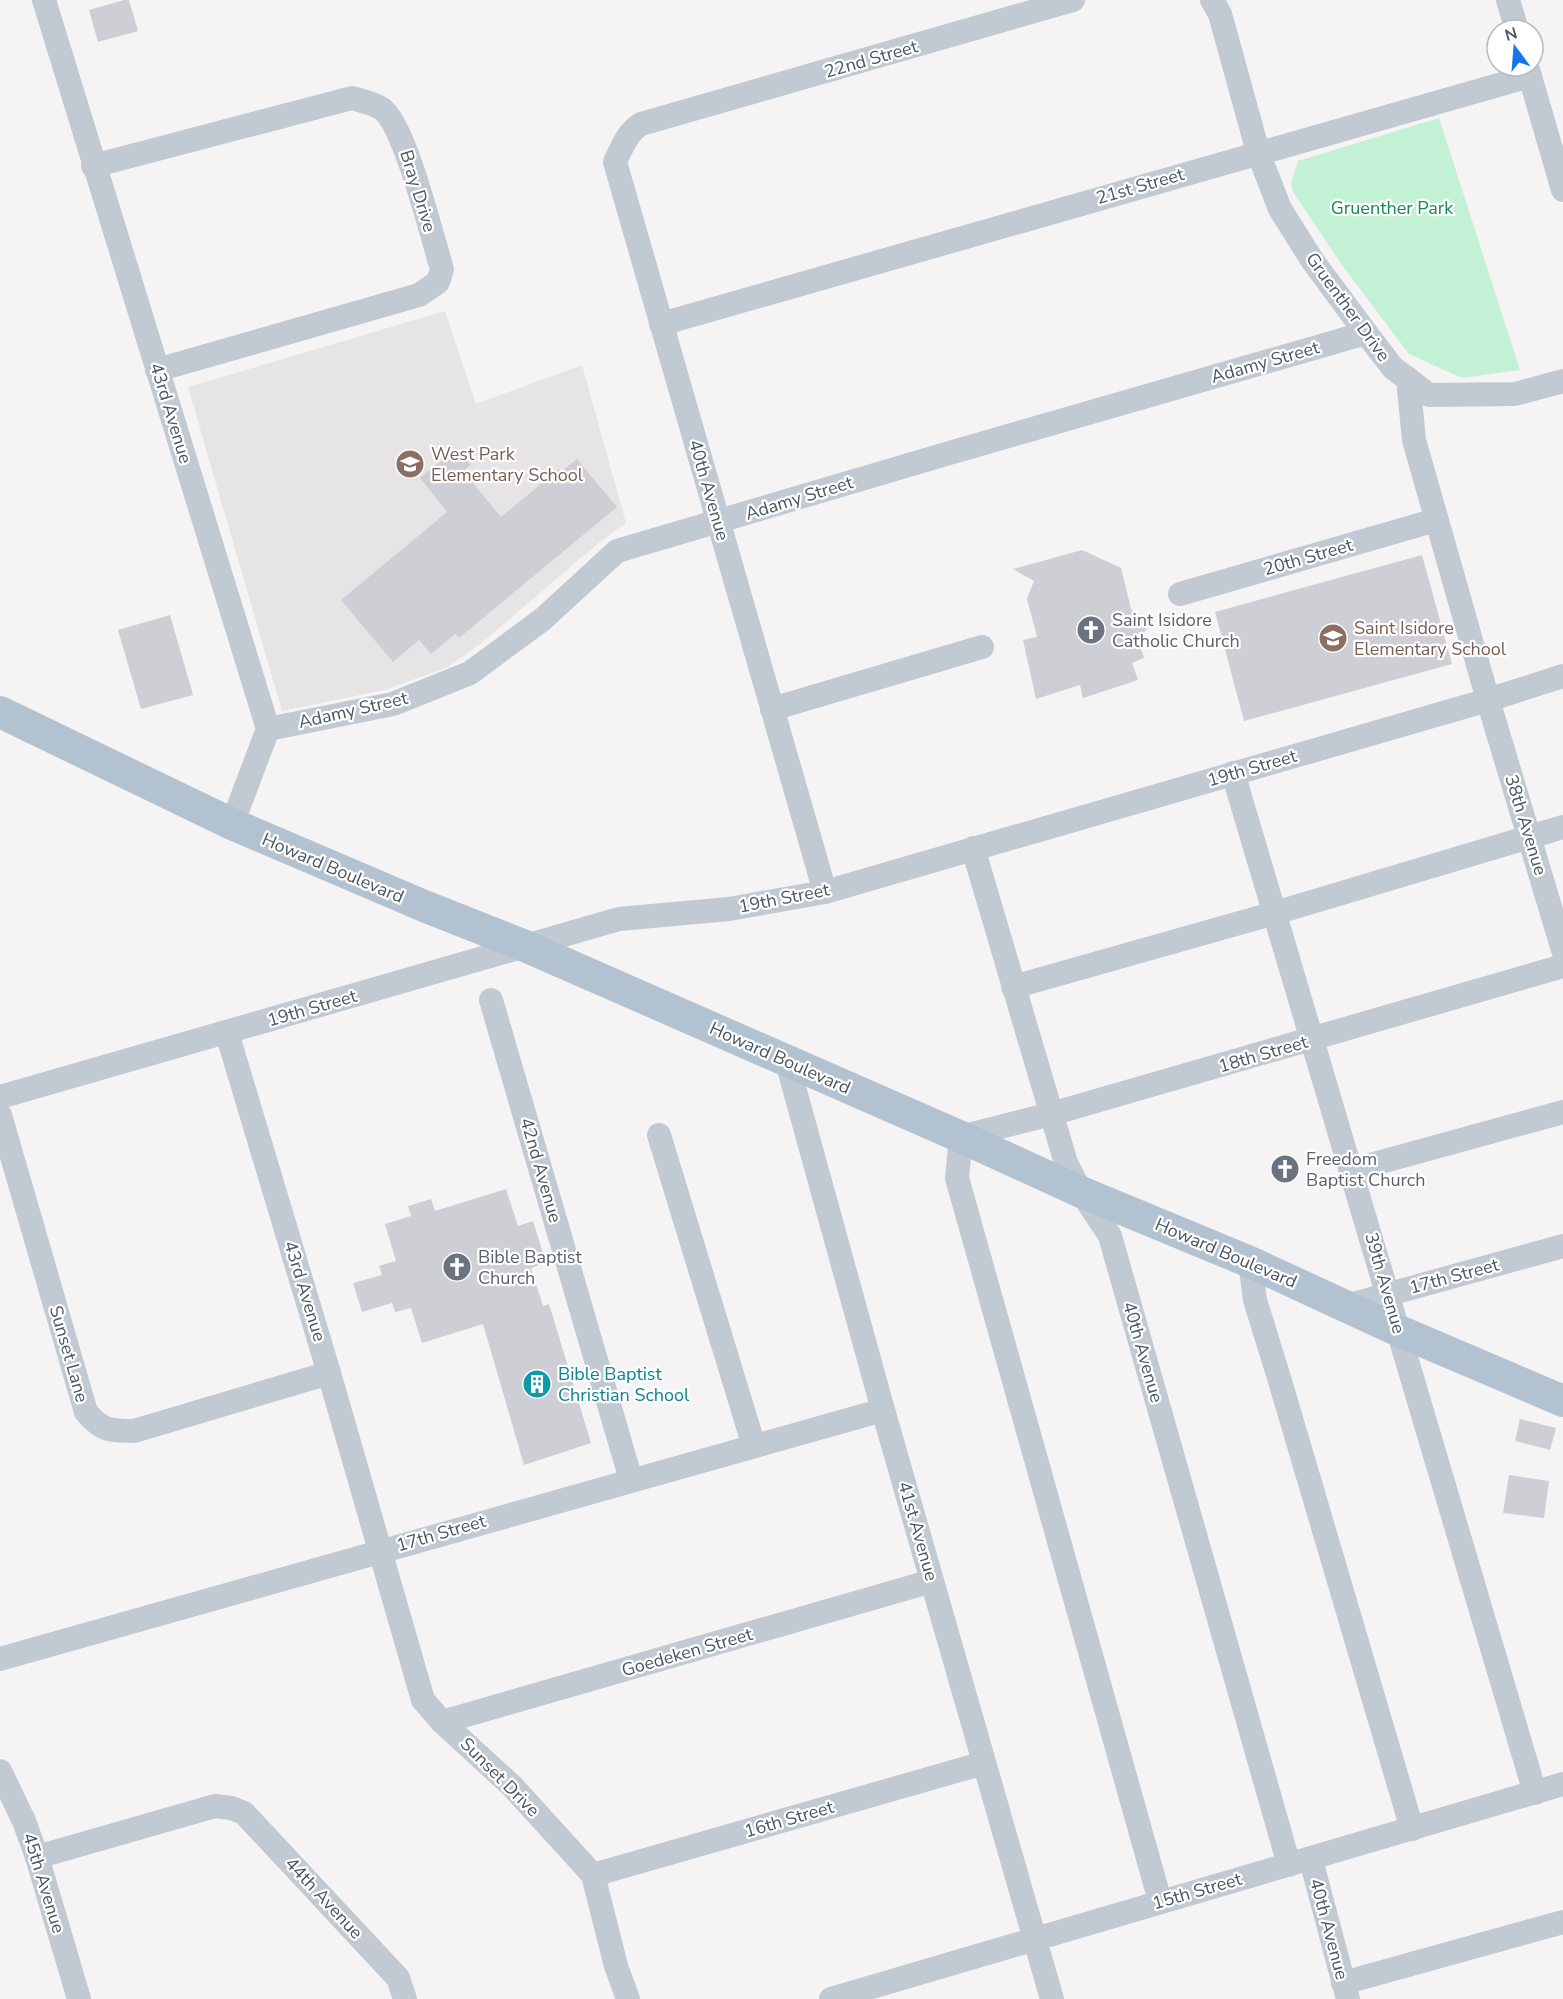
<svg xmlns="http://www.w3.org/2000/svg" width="1563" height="1999" viewBox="0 0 1563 1999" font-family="'Nunito Sans',sans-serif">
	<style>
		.education { fill: #e6e4e5 }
		.green { fill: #c3f1d5 }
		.building { fill: #cdcfd5 }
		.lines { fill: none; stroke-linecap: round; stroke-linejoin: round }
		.minor { stroke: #c1cad2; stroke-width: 24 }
		.major { stroke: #b3c2d1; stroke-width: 32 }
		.labels { text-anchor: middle; stroke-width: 4.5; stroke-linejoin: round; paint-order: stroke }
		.street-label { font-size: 18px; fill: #4a5661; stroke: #fff }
		.park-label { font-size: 18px; fill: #17864f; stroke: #fff }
		.education-label { font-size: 18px; fill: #785e54; stroke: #fff; text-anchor: start }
		.worship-label { font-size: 18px; fill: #5b616d; stroke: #fff; text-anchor: start }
		.culture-label { font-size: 18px; fill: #0d838f; stroke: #fff; text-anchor: start }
	</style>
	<rect width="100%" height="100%" fill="#f5f3f3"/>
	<!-- education -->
	<path class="education" d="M445,311L476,404L582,365L626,523L596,545L483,642L446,668L384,690L282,711L188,387Z"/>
	<!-- green -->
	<path class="green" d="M1439,118L1520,370L1462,378L1409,354L1342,265L1293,192L1291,183L1298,161Z"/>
	<!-- building -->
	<g class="building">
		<path d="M124,0H129L138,31L98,42L89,10Z"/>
		<path d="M457,448L471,465L463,471L501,517L559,469L561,472L577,459L617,507L459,638L455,634L431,654L419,640L393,662L341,600L447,512L420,478Z"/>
		<path d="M1082,550L1121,568L1131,609L1150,623L1139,641L1144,658L1132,663L1138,680L1083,698L1080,685L1036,699L1023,640L1037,637L1027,599L1034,581L1013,569Z"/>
		<path d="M1422,555L1452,664L1244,721L1215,612Z"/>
		<path d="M170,615L193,695L141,709L118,630Z"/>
		<path d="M506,1189L518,1226L533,1221L546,1263L531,1268L543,1306L549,1304L591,1443L524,1465L483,1324L422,1343L411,1308L395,1312L392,1303L362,1312L353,1283L382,1275L379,1266L396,1261L385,1224L411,1216L408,1206L431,1199L435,1211Z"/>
		<path d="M1520,1419L1556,1428L1550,1450L1515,1441Z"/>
		<path d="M1509,1475L1549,1481L1544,1518L1503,1513Z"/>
	</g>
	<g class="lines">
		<!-- minor -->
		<g class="minor">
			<path d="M44,0L268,729L232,824"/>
			<path d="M1212,0L1220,14L1258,152L1280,209L1312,260L1366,333L1393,368L1408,379L1414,440L1488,700L1563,950"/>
			<path d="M1508,0L1517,30"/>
			<path d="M1527,66L1563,190"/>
			<path d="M93,166L352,98C362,101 373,103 382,109C405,125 432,237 442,269L438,282L419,295L157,370"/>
			<path d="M661,324L1530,76"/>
			<path d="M1408,379L1429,395L1515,394L1563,381"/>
			<path d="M1180,594L1436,520"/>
			<path d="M772,709L982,647"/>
			<path d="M268,729L393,704L470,673L543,619L617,551L946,454L1366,333"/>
			<path d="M1233,773L1535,1793"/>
			<path d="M973,848L1066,1163L1081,1192L1110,1236L1289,1865"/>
			<path d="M825,892L615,162C622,147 627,133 641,124L1073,0"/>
			<path d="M1013,987L1275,913L1563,827"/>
			<path d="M491,1000L631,1480"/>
			<path d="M227,1033L329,1373L423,1700L442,1722L512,1786L593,1875L616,1966L628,1999"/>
			<path d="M787,1062L883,1410L1052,1999"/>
			<path d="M0,1097L619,919L729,909L825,892L1488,700L1563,676"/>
			<path d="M0,1115L86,1412C102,1431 110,1431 134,1431L329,1373"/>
			<path d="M659,1135L754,1446"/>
			<path d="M1352,1170L1563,1112"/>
			<path d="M1250,1262L1255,1300L1280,1381L1412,1829"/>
			<path d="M1346,1306L1563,1246"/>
			<path d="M0,1659L883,1410"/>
			<path d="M442,1722L932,1581"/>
			<path d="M0,1771L24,1821L37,1857L79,1999"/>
			<path d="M37,1857L215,1806L231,1808L244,1813L398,1978L405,1999"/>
			<path d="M1311,1860L1348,1999"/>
			<path d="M593,1875L984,1763"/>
			<path d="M1160,1901L957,1178L961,1137L1051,1114L1563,966"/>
			<path d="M1343,1983L1563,1922"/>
			<path d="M831,1999L1563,1784"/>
		</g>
		<!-- major -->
		<path class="major" d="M0,712L232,824L424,906L525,946L961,1137L1081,1192L1250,1262L1399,1331L1563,1401"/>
	</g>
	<!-- icons -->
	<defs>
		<g id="school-disc" transform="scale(1.5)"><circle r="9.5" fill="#8d6e63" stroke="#fff"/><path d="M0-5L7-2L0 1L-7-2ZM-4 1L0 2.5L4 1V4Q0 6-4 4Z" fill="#fff"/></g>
		<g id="church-disc" transform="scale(1.5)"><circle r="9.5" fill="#6b7280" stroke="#fff"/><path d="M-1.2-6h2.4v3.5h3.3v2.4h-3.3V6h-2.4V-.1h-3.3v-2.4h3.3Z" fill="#fff"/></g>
		<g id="building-disc" transform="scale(1.5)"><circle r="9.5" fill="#0f9aa8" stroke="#fff"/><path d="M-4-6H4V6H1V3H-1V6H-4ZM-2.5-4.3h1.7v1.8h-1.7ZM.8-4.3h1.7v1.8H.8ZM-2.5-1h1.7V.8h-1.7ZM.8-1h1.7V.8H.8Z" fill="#fff"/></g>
	</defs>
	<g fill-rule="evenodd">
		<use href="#school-disc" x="410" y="464"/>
		<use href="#church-disc" x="1091" y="630"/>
		<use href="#school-disc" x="1333" y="638"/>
		<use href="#church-disc" x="1285" y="1169"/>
		<use href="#church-disc" x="457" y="1267"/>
		<use href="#building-disc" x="537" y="1384"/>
	</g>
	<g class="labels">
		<!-- street labels -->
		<g class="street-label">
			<text transform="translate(871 59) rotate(-16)" y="6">22nd Street</text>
			<text transform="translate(1140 186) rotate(-16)" y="6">21st Street</text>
			<text transform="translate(418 191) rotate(73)" y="6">Bray Drive</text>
			<text transform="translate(1348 307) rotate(54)" y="6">Gruenther Drive</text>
			<text transform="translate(1265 362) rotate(-16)" y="6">Adamy Street</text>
			<text transform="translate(171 413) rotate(73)" y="6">43rd Avenue</text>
			<text transform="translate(709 490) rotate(74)" y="6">40th Avenue</text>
			<text transform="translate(799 498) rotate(-17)" y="6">Adamy Street</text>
			<text transform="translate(1308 557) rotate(-16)" y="6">20th Street</text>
			<text transform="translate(353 710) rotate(-13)" y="6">Adamy Street</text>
			<text transform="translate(1252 768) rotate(-16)" y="6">19th Street</text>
			<text transform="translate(1526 825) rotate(73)" y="6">38th Avenue</text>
			<text transform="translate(333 868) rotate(23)" y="6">Howard Boulevard</text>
			<text transform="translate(784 898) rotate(-11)" y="6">19th Street</text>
			<text transform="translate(312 1008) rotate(-16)" y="6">19th Street</text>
			<text transform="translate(1263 1054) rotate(-16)" y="6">18th Street</text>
			<text transform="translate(780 1058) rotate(24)" y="6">Howard Boulevard</text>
			<text transform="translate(541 1170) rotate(74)" y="6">42nd Avenue</text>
			<text transform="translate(1226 1253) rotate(23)" y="6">Howard Boulevard</text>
			<text transform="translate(1454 1276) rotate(-15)" y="6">17th Street</text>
			<text transform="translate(1385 1283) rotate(74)" y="6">39th Avenue</text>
			<text transform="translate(305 1291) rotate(73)" y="6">43rd Avenue</text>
			<text transform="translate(1143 1352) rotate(74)" y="6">40th Avenue</text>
			<text transform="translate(69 1354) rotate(74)" y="6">Sunset Lane</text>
			<text transform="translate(918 1531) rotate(74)" y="6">41st Avenue</text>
			<text transform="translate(441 1533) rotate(-16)" y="6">17th Street</text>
			<text transform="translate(687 1652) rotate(-16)" y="6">Goedeken Street</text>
			<text transform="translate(500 1777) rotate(45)" y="6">Sunset Drive</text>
			<text transform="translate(789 1819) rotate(-16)" y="6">16th Street</text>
			<text transform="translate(44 1883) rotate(73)" y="6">45th Avenue</text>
			<text transform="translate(1197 1891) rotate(-16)" y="6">15th Street</text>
			<text transform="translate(324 1898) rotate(47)" y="6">44th Avenue</text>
			<text transform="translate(1329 1929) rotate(75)" y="6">40th Avenue</text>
		</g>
		<!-- park labels -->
		<g class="park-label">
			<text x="1392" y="214">Gruenther Park</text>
		</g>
		<!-- education labels -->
		<g class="education-label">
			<text x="431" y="460">West Park<tspan x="431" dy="21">Elementary School</tspan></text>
			<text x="1354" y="634">Saint Isidore<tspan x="1354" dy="21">Elementary School</tspan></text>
		</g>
		<!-- worship labels -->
		<g class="worship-label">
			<text x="1112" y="626">Saint Isidore<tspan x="1112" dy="21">Catholic Church</tspan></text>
			<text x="1306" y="1165">Freedom<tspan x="1306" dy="21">Baptist Church</tspan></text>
			<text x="478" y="1263">Bible Baptist<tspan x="478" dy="21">Church</tspan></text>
		</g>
		<!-- culture labels -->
		<g class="culture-label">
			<text x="558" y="1380">Bible Baptist<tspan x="558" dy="21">Christian School</tspan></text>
		</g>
	</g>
	<!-- north arrow -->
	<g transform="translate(1515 48) rotate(344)"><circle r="28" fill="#ffffff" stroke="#b7bbc0" stroke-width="1.5"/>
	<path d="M0-4.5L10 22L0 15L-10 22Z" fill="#1a73e8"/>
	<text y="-9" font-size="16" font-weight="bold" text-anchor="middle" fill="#4a5661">N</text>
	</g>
</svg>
